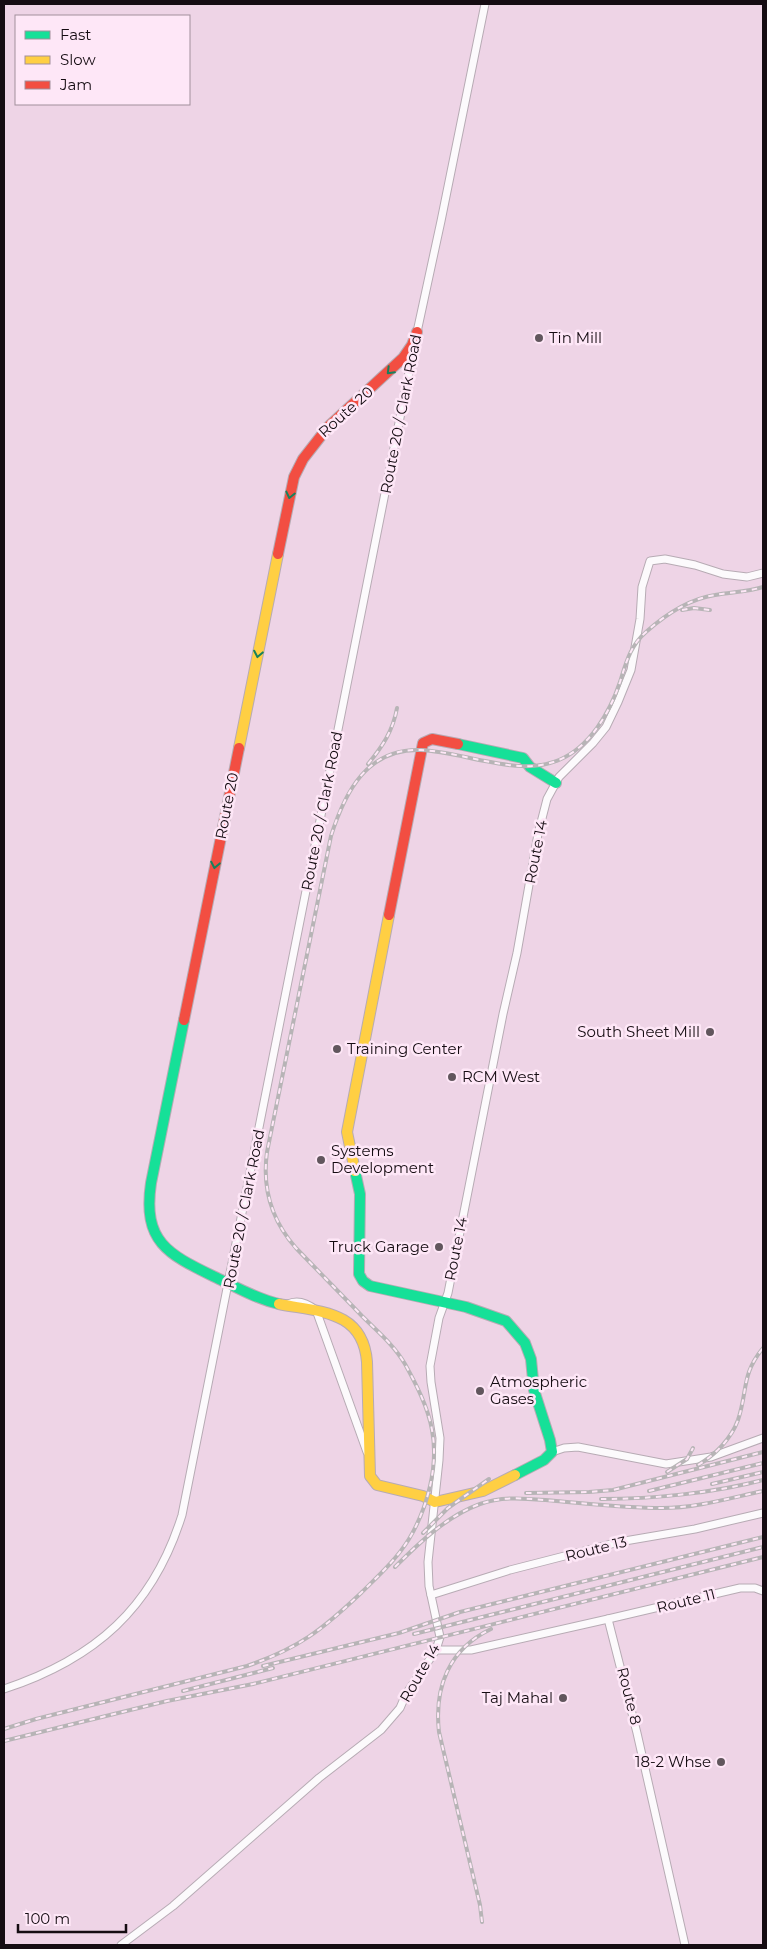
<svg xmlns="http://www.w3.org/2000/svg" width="767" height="1949" viewBox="0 0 767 1949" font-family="Montserrat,sans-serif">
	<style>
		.built { fill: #eed4e6; fill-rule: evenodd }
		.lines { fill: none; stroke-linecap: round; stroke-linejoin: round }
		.street-casing { stroke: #b7abb4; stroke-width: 9 }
		.fast-casing { stroke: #b7abb4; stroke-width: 12 }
		.slow-casing { stroke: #b7abb4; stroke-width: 12 }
		.jam-casing { stroke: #b7abb4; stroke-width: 12 }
		.street { stroke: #fcfafc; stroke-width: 7 }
		.fast { stroke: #16e098; stroke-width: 10 }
		.slow { stroke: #ffcf43; stroke-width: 10 }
		.jam { stroke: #f24e42; stroke-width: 10 }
		.rail-casing { stroke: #b7b4b6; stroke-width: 4 }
		.rail { stroke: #fee7f7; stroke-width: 2; stroke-dasharray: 5.5; stroke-linecap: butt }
		.oneway { stroke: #16815c }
		.poi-dot { fill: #61565d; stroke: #fee7f7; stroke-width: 2 }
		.labels { text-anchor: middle; stroke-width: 5; stroke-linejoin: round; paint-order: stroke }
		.poi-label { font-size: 15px; fill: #150c12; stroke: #fee7f7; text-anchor: start }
		.street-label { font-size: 15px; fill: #150c12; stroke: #fee7f7 }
	</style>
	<rect width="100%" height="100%" fill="#eedee9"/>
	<!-- built -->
	<path class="built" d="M4,4H763V1945H4ZM16,16H189V104H16Z"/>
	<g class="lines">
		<!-- street casing -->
		<g class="street-casing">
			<g id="street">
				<path d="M288,1304C298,1299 307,1303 316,1310L367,1452"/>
				<path d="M552,1452L564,1448L578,1447L666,1464L711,1457L763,1438"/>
				<path d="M431,1595L510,1570L619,1542L695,1529L763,1513"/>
				<path d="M608,1619L740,1588H755L763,1591"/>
				<path d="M436,1650H471L608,1619L637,1733L685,1945"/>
				<path d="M4,1689C95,1659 153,1608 182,1515L417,332L441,221L485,4"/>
				<path d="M121,1945L173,1906L319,1778L381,1730L400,1708L406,1694L436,1650L440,1637L429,1586L428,1562L439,1460L440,1438L431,1382L430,1366L439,1318L448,1293L503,1014L517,953L538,834L547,799L559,777L593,743L606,727L618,702L631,670L640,619L642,587L650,561L665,559L695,565L723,574L747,577L763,573"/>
			</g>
		</g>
		<!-- fast casing -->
		<g class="fast-casing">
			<g id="fast">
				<path d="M458,744L523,758L530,767L556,783"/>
				<path d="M184,1020L151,1183C142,1244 170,1255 219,1279C238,1288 257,1299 279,1304"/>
				<path d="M355,1171L360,1194L359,1274L363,1281L370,1286L466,1307L506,1321L525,1343L531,1359L534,1390L550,1440L552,1452L544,1460L515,1475"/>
			</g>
		</g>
		<!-- slow casing -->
		<g class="slow-casing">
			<g id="slow">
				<path d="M239,748L278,554"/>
				<path d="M355,1171L347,1132L389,915"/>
				<path d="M279,1304C319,1312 363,1310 367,1362L370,1476L377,1485L423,1496L435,1502L483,1491L515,1475"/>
			</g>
		</g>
		<!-- jam casing -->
		<g class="jam-casing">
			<g id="jam">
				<path d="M278,554L294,477L303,459L328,427L403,358L412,345L417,332"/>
				<path d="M389,915L423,743L432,739L458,744"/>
				<path d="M184,1020L239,748"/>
			</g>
		</g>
		<!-- street -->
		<use href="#street" class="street"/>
		<!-- fast -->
		<use href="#fast" class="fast"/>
		<!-- slow -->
		<use href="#slow" class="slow"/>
		<!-- jam -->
		<use href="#jam" class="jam"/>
		<!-- rail casing -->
		<g class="rail-casing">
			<g id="rail">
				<path d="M682,610L694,608L710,610"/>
				<path d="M368,764C382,747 393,731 397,708"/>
				<path d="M698,1465C715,1455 731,1439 738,1420C748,1390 741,1375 763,1348"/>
				<path d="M667,1472L687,1459L693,1448"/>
				<path d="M712,1484L763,1472"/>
				<path d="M649,1491L763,1463"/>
				<path d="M526,1493L589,1492L613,1490L763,1452"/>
				<path d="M601,1499C653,1499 714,1493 763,1480"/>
				<path d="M423,1533L448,1508L489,1479"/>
				<path d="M395,1567C420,1542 447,1516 480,1504C505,1495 530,1499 556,1501C591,1504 627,1508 662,1508C696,1508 730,1498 763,1491"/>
				<path d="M414,1634L763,1547"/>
				<path d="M263,1666L399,1633L460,1612L763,1537"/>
				<path d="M183,1691L273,1668"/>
				<path d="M4,1729L36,1719L247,1666C299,1648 322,1630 361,1593C378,1576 396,1560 409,1539C427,1509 439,1466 432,1430C428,1407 416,1384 405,1364C394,1345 377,1331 362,1316C340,1293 318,1271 296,1248C272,1221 262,1188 267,1152L331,836C345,792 367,748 421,750C442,751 464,757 485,761C510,766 534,770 559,760C590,747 610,712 620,682C626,663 630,646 646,632C665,615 689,599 715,595C731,592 747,592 763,587"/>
				<path d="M4,1741L167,1701L253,1684L763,1557"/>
				<path d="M482,1922L480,1905L439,1732C434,1687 449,1649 491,1629"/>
			</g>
		</g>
		<!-- rail -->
		<use href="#rail" class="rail"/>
	</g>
	<!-- one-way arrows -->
	<defs><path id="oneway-chevron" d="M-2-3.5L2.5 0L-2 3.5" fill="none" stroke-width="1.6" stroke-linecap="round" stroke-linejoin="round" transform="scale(1.25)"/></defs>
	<g class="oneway">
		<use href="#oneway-chevron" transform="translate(390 371) rotate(135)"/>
		<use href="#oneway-chevron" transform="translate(290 495) rotate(103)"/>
		<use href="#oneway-chevron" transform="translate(258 654) rotate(101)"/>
		<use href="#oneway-chevron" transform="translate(215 865) rotate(101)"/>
	</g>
	<!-- markers -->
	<g class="poi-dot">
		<circle cx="539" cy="338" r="5"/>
		<circle cx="710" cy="1032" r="5"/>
		<circle cx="337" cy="1049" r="5"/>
		<circle cx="452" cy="1077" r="5"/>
		<circle cx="321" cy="1160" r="5"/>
		<circle cx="439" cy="1247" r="5"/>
		<circle cx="480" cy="1391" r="5"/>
		<circle cx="563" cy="1698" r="5"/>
		<circle cx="721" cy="1762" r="5"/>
	</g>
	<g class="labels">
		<!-- poi labels -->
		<g class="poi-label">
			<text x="549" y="343">Tin Mill</text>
			<text x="700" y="1037" text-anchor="end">South Sheet Mill</text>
			<text x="347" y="1054">Training Center</text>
			<text x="462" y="1082">RCM West</text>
			<text x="331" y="1156">Systems<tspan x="331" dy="17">Development</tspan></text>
			<text x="429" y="1252" text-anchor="end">Truck Garage</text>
			<text x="490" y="1387">Atmospheric<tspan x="490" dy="17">Gases</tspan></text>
			<text x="553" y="1703" text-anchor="end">Taj Mahal</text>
			<text x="711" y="1767" text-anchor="end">18-2 Whse</text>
		</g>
		<!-- street labels -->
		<g class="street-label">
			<text transform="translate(346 412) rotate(-42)" y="5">Route 20</text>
			<text transform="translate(401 414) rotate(-79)" y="5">Route 20 / Clark Road</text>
			<text transform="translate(227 806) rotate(-79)" y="5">Route 20</text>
			<text transform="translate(322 811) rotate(-79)" y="5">Route 20 / Clark Road</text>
			<text transform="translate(536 852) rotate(-79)" y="5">Route 14</text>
			<text transform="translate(244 1209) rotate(-79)" y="5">Route 20 / Clark Road</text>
			<text transform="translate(456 1249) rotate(-79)" y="5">Route 14</text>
			<text transform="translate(596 1549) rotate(-14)" y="5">Route 13</text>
			<text transform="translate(686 1601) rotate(-14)" y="5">Route 11</text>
			<text transform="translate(420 1673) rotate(-60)" y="5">Route 14</text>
			<text transform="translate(629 1696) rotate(76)" y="5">Route 8</text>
		</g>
	</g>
	<!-- border -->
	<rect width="767" height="1949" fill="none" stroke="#150c12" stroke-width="10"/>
	<!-- legend -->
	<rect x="15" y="15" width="175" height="90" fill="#fee7f7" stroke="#a18f9b"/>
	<rect x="25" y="31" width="25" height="8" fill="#16e098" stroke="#a18f9b"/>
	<text x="60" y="40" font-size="15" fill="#150c12">Fast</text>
	<rect x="25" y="56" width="25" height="8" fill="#ffcf43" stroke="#a18f9b"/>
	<text x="60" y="65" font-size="15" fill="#150c12">Slow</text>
	<rect x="25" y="81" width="25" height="8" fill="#f24e42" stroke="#a18f9b"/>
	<text x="60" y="90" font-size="15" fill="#150c12">Jam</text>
	<!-- scale -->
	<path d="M18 1924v8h108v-8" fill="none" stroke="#150c12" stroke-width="2.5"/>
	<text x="25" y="1924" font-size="15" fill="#150c12" stroke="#fee7f7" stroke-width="4" paint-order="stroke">100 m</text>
</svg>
